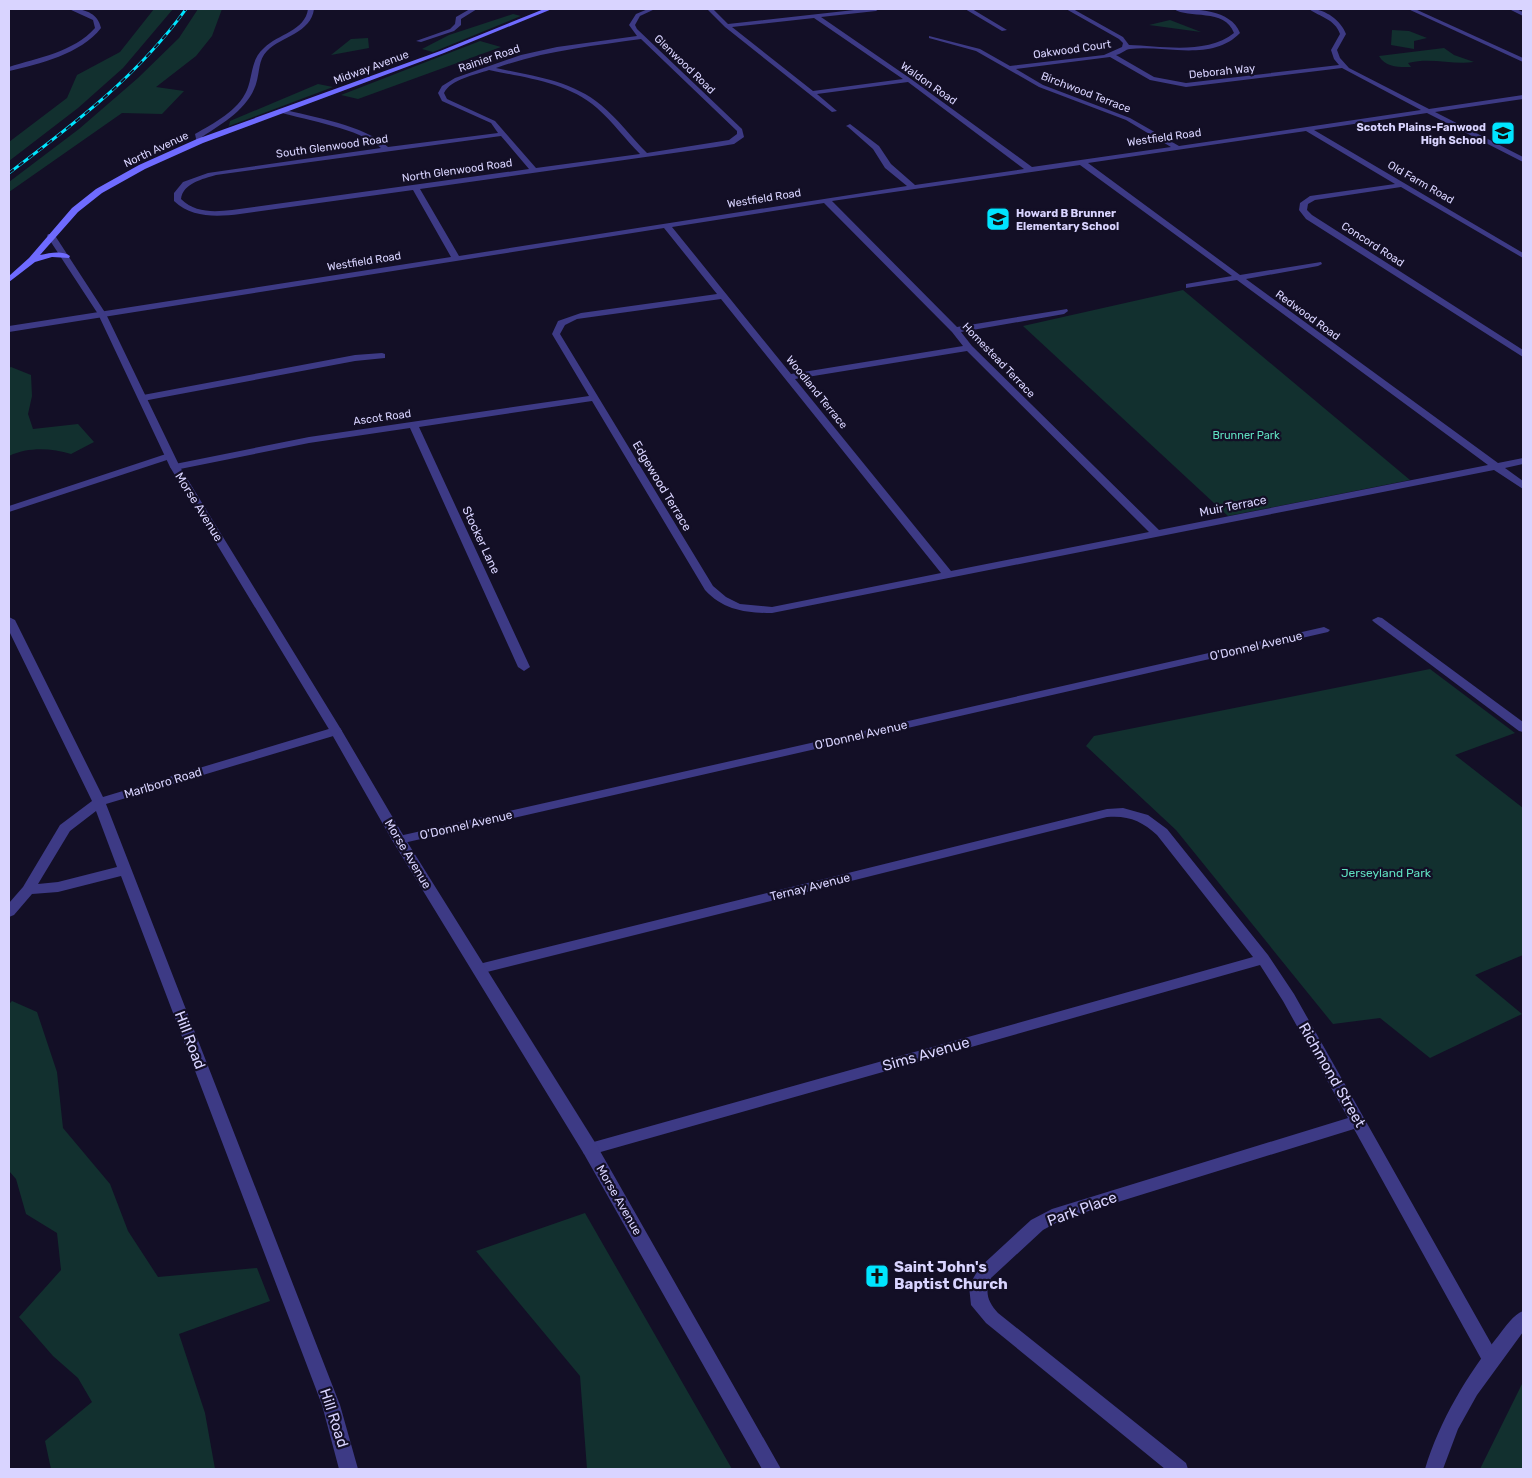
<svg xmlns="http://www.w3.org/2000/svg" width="1532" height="1478" viewBox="0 0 1532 1478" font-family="Rubik,sans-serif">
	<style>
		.green { fill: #12302f }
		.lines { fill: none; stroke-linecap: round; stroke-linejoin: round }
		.minor { fill: #3d3a85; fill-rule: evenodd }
		.tertiary { fill: #3d3a85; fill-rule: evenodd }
		.secondary { fill: #6f6bff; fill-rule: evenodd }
		.rail-casing { stroke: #00e5ff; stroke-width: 3 }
		.rail { stroke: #130f26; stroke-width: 2; stroke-dasharray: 6; stroke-linecap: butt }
		.labels { text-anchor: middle; stroke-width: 4.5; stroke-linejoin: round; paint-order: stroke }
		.far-street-label { font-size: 11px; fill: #d9d4ff; stroke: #130f26 }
		.far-poi-label { font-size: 11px; font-weight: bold; fill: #d9d4ff; stroke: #130f26; text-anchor: end }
		.far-park-label { font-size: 11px; fill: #5fe0c0; stroke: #130f26 }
		.street-label { font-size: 12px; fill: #d9d4ff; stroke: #130f26 }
		.park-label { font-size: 12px; fill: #5fe0c0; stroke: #130f26 }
		.near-street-label { font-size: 15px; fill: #d9d4ff; stroke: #130f26 }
		.near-poi-label { font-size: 15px; font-weight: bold; fill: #d9d4ff; stroke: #130f26; text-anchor: start }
	</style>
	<rect width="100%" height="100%" fill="#130f26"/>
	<!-- green -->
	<g class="green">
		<path d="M154,9H173L123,68L78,108L9,161V142L67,98L77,75L120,52Z"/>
		<path d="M198,9H222L212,36L196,56L156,87L184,91L162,114L122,113L9,192V182L79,129L138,78L179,38Z"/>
		<path d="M513,14L521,16L433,52L422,49L449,35Z"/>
		<path d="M1170,20L1201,32L1149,25Z"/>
		<path d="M1392,30L1409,31L1427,38L1414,41V49L1391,45Z"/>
		<path d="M368,38L369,48L331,55L351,39Z"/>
		<path d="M480,41L501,47L358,99L341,95Z"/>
		<path d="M1444,48L1454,55L1474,62C1452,65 1431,57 1408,63L1411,67C1399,67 1386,68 1379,56Z"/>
		<path d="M318,84L333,87L229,126L230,121Z"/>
		<path d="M1183,290L1410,480L1228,516L1023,326Z"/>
		<path d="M11,367L31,375L32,396L28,414L33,429L78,424L94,442L71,454C51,448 28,447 9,456V368Z"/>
		<path d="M1430,669L1515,733L1455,755L1523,808V955L1475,975L1522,1014L1430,1058L1380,1018L1333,1024L1176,830L1086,746L1094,736Z"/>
		<path d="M12,1001L37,1012L57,1072L63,1128L110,1184L128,1231L158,1277L257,1268L270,1301L179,1334L205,1413L215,1469H51L45,1441L92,1402L78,1378L53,1356L19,1317L61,1270L57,1233L26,1214L16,1179L9,1171V1004Z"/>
		<path d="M585,1213L732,1469H587L580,1376L476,1251Z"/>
		<path d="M1523,1382V1469H1480Z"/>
	</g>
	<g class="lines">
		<!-- minor -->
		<g class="minor">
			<path d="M69,9C84,8 98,13 101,28C81,54 39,64 9,71V67C37,58 74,52 95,28L93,20Z"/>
			<path d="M470,9H477L461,19V25L454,31L421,42L416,41L450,29L455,24L456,17Z"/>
			<path d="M648,9H655L640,16L635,25L637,29L742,129L744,137L734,144L716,147L420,189L459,256L907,186L885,168L873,149L848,127L846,126L850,124L879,146L891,164L915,185L1024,169L908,82L817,94L837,111L832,112L725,27L707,9H713L728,24L863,9H879L876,11L821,17L911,79L1032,167L1171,147L1126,120L1039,87L976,51L929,38V36L980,49L1010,66L1104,55L1122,47L1123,43L1119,39L1066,9H1073L1123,37L1129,45C1161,46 1207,55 1234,33C1225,8 1188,19 1174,9C1195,9 1231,9 1240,33C1212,62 1165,45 1130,49C1126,49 1121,54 1116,55L1154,77L1186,83L1339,65L1334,59L1331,50L1340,34C1335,19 1320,17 1309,9C1324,8 1341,20 1346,34L1337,50L1340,58L1349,68L1429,109L1523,95V99L1435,112L1523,157V162L1427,113L1314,130L1523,253V258L1401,187L1315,200L1308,204L1307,210L1312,215L1523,350V357L1306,219L1299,210L1300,203L1310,196L1395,184L1306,131L1088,163L1240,275L1321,262L1322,264L1318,266L1246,279L1498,463L1523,458V464L1505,468L1523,481V489L1494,470L772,613C746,613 723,610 705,590L592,401L419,427L530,667L524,671L518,667L410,428L309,443L175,470L170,467L175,464L309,437L589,396L552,334L558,321L581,313L717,294L664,228L9,332V326L451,257L413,190L240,214C217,217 192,218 174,201V193L183,182L208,173L381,148C359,128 308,121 279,112L278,111L281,109C313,117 364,125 388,147L498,133L491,123L442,101L438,93L442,86L455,78L521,55L557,47L637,36L629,25L636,14ZM814,18L903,79L813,91L732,27ZM641,39L737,131V134L729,140L647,153C631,137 618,119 601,105C571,80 532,76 496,68C543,51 592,46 641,39ZM1110,57L1150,80L1186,87L1342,68L1421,110L1179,146L1130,118L1043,85L1016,69ZM489,70C526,78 567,82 597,108C613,122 625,139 640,154L536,168L495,121L447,99L444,93C451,79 475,75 489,70ZM501,136L529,169L232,210C214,212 195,213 181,199C183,183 203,179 216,175ZM1080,165L1232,276L1186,284V288L1237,280L1488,465L1159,530L972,346L961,332L1064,314L1068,311L1067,309L957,327L832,201ZM824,203L952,332L963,346L791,374L672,227ZM721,299L941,573L772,607L740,604L726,597L713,586L560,334L565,325L577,319ZM967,351L1149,532L951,571L795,379Z"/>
			<path d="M965,9H972L1007,30L1002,31Z"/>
			<path d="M1408,9H1415L1523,58V62Z"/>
			<path d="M1509,9H1516L1523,12V16Z"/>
			<path d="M382,353L385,354V358L355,361L143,401L138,398L143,395L355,355Z"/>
			<path d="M169,453L174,456L173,458L9,512V506Z"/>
			<path d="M9,617L15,620L103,797L332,728H340L342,731L340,734L106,804L340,1405L358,1469H339L322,1405L121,876L58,892L32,894L14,915L9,917V903L23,887L60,825L92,801L9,631ZM96,811L117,867L58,882L38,884L70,831Z"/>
			<path d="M1378,617L1382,618L1523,722V732L1519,731L1374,622L1372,620Z"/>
			<path d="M1324,627L1330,630L1328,632L399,844L392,840L399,836Z"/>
			<path d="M1123,808L1148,815L1167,829L1268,955L1294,994L1496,1352L1499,1358L1496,1364L1490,1366L1484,1364L1354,1129L1063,1219L1043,1230L991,1278C984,1292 988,1302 998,1313L1186,1463L1188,1469H1165L986,1323L971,1305L969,1286L979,1268L1031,1220L1052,1209L1348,1118L1283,1001L1260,965L590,1155L584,1154L582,1149L584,1144L590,1143L1253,957L1157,835C1142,821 1128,815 1107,817L479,974L474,973L472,969L474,965L479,964L1107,809Z"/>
		</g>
		<!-- tertiary -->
		<g class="tertiary">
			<path d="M308,9H314C311,33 282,36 267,51C258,60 260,72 256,84C248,109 223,123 202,137L203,143H197L195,134C214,123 238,111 247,90C253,75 251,59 264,48C278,34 305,31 308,9Z"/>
			<path d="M48,234H54L106,314L180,467L342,731L406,840L596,1144L781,1469H762L584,1154L392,840L330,731L170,467L98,314L47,236Z"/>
			<path d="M1523,1311V1332L1477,1395L1458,1429L1443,1469H1425C1440,1420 1467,1375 1499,1335C1506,1326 1513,1315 1523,1311Z"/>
		</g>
		<!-- secondary -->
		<path class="secondary" d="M544,9H552L444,53L203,143L145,169L102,193L78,212L40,255C50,253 62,250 70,256L69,258L52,257L35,262L9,282V276L29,258L72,208L96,189L139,165L197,139L440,51Z"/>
		<!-- rail casing -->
		<g class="rail-casing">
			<path id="rail" d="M9,173C74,124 138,76 186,9"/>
		</g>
		<!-- rail -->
		<use href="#rail" class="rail"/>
	</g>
	<!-- icons -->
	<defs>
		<g id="school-square" transform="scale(1.25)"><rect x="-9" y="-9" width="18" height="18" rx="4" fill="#00e5ff" stroke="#130f26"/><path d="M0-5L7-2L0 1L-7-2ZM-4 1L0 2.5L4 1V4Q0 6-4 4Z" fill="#111"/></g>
		<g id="church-square" transform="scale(1.25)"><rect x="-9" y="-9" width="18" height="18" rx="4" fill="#00e5ff" stroke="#130f26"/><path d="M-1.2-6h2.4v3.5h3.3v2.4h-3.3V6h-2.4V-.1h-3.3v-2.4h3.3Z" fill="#111"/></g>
	</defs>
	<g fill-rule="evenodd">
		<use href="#school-square" x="1503" y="133"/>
		<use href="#school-square" x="998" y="219"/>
		<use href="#church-square" x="877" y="1276"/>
	</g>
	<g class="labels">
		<!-- far-street labels -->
		<g class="far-street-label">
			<text transform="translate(1072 49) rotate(-8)" y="4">Oakwood Court</text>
			<text transform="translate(489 58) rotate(-19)" y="4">Rainier Road</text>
			<text transform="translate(685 64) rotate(44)" y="4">Glenwood Road</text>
			<text transform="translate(371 67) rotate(-20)" y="4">Midway Avenue</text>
			<text transform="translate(1222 71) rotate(-6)" y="4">Deborah Way</text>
			<text transform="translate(929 83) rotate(35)" y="4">Waldon Road</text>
			<text transform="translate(1086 92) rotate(21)" y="4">Birchwood Terrace</text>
			<text transform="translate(1164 137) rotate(-8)" y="4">Westfield Road</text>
			<text transform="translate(332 146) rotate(-8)" y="4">South Glenwood Road</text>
			<text transform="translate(156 149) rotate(-25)" y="4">North Avenue</text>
			<text transform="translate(457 170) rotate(-8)" y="4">North Glenwood Road</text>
			<text transform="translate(1421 182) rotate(30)" y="4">Old Farm Road</text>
			<text transform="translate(764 198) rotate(-9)" y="4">Westfield Road</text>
			<text transform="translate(1373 244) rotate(33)" y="4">Concord Road</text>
			<text transform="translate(364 261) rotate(-9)" y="4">Westfield Road</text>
			<text transform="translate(1308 315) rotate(36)" y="4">Redwood Road</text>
			<text transform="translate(999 360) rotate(46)" y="4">Homestead Terrace</text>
			<text transform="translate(817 392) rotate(51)" y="4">Woodland Terrace</text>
			<text transform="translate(382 417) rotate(-8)" y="4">Ascot Road</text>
		</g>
		<!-- far-poi labels -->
		<g class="far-poi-label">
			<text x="1486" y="131">Scotch Plains-Fanwood<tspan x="1486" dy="13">High School</tspan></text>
			<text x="1016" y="217" text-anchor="start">Howard B Brunner<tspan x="1016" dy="13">Elementary School</tspan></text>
		</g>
		<!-- far-park labels -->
		<g class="far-park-label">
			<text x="1246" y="439">Brunner Park</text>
		</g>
		<!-- street labels -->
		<g class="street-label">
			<text transform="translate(662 486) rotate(59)" y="4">Edgewood Terrace</text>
			<text transform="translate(1233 506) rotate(-11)" y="4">Muir Terrace</text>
			<text transform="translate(199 507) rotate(58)" y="4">Morse Avenue</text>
			<text transform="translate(481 540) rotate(65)" y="4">Stocker Lane</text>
			<text transform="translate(1256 646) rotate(-13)" y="4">O'Donnel Avenue</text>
			<text transform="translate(861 735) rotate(-13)" y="4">O'Donnel Avenue</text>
			<text transform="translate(163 783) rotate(-17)" y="4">Marlboro Road</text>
			<text transform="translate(466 825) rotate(-13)" y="4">O'Donnel Avenue</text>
			<text transform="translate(408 854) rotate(59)" y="4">Morse Avenue</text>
			<text transform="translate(810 887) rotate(-14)" y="4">Ternay Avenue</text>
			<text transform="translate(619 1200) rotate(60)" y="4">Morse Avenue</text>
		</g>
		<!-- park labels -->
		<g class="park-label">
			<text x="1386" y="877">Jerseyland Park</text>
		</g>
		<!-- near-street labels -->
		<g class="near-street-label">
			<text transform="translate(190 1040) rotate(69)" y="5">Hill Road</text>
			<text transform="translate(926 1054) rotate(-16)" y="5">Sims Avenue</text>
			<text transform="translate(1332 1075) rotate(60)" y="5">Richmond Street</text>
			<text transform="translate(1082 1209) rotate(-20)" y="5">Park Place</text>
			<text transform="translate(334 1418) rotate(72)" y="5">Hill Road</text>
		</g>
		<!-- near-poi labels -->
		<g class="near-poi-label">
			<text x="894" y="1272">Saint John's<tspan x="894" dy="17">Baptist Church</tspan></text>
		</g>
	</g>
	<!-- border -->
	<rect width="1532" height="1478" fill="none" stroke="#d9d4ff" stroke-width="20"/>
</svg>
